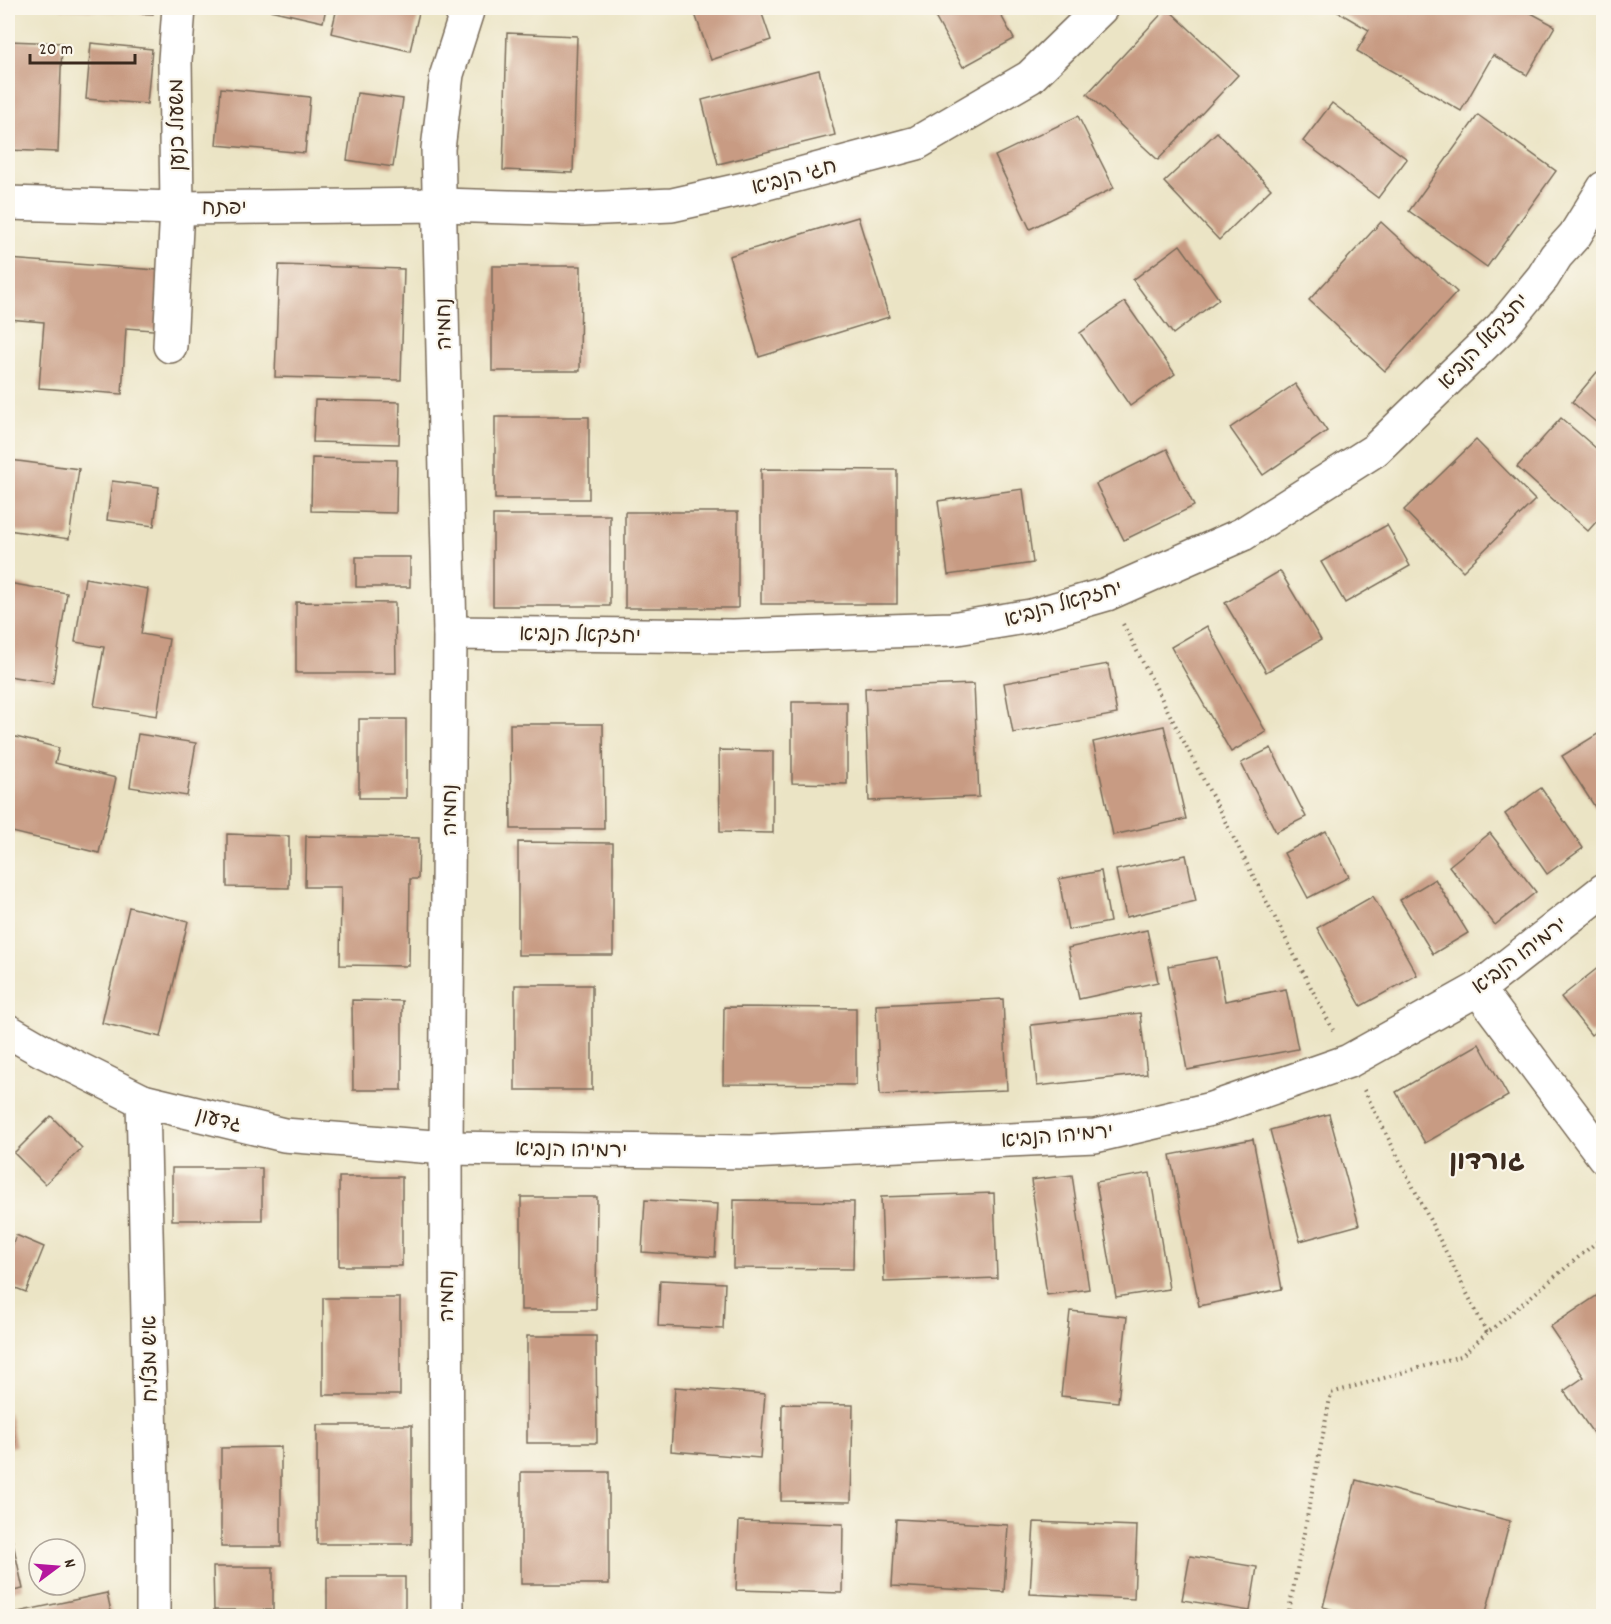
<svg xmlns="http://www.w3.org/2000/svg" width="1611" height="1624" viewBox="0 0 1611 1624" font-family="Dekko,'Playpen Sans Hebrew',sans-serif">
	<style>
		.building { fill: #c89b83 }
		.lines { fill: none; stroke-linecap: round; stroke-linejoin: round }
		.minor-casing { stroke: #796b58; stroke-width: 36 }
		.path { stroke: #796b58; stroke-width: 4; stroke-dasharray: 1.5 4.5; stroke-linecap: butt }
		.minor { stroke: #fff; stroke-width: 33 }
		.labels { text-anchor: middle; stroke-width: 4.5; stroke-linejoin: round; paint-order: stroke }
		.street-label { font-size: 21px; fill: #3b2a1e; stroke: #fbf7ec }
		.district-label { font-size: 27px; font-weight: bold; fill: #3b2a1e; stroke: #fbf7ec }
	</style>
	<rect width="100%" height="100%" fill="#fbf7ec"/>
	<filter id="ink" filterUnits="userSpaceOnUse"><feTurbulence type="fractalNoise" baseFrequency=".0167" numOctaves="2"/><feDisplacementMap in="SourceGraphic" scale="12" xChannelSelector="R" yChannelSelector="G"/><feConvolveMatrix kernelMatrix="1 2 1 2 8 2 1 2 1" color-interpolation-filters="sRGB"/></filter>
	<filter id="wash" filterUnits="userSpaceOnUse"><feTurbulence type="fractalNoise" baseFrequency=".008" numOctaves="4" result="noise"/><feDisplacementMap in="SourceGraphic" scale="24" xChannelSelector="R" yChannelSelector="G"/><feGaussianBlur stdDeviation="1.35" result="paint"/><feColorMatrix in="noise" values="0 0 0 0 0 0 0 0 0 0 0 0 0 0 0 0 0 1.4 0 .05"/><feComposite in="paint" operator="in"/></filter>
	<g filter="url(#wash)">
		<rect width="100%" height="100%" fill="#ebe4c5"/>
		<g id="blocks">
			<!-- building -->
			<g class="building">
				<path d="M61,8H153V14L61,9Z"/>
				<path d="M261,8H326L323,22Z"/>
				<path d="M337,8H420L410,51L331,33Z"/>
				<path d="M693,8H760L771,40L711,60Z"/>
				<path d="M930,8H997L1014,39L963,67Z"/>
				<path d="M1167,8L1238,75L1158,160L1087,94Z"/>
				<path d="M1331,8H1522L1555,26L1527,75L1493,55L1461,111L1357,51L1369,30Z"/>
				<path d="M507,33L577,36L573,173L503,170Z"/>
				<path d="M8,41L62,43L58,152L8,150Z"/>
				<path d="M91,43L152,49L147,104L86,99Z"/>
				<path d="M819,70L835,135L718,164L702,100Z"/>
				<path d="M221,88L310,97L305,153L216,145Z"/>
				<path d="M357,93L403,99L393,167L347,160Z"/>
				<path d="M1332,103L1407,159L1378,198L1303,141Z"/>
				<path d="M1478,115L1556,171L1487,267L1409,211Z"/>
				<path d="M1078,116L1114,188L1030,229L995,156Z"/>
				<path d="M1217,132L1271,189L1219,240L1164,182Z"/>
				<path d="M858,217L889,317L759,357L729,256Z"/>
				<path d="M1381,222L1457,292L1385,371L1309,300Z"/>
				<path d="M1180,245L1219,299L1173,334L1133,280Z"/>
				<path d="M8,259L170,271L166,331L126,328L122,394L39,388L44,322L8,319Z"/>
				<path d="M279,265L404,269L401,380L275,377Z"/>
				<path d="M492,266H581L580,371H492Z"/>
				<path d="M1125,302L1175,374L1130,406L1080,333Z"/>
				<path d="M1597,372L1604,378V429L1572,402Z"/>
				<path d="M1295,384L1327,431L1263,475L1230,428Z"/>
				<path d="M315,400L400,402L399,444L313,442Z"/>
				<rect x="495" y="417" width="94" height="82"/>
				<path d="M1561,418L1604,455V513L1588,531L1517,467Z"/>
				<path d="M1476,440L1535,500L1463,571L1404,510Z"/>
				<path d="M1167,449L1194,506L1124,540L1096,484Z"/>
				<path d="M312,458L397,460L396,513L311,511Z"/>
				<path d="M10,460L79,469L69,539L8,530V479Z"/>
				<path d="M761,469L897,470V604H761Z"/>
				<path d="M112,481L159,487L154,526L107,520Z"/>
				<path d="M1023,489L1033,563L948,575L938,501Z"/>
				<rect x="625" y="512" width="113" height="96"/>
				<rect x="493" y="515" width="117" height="91"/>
				<path d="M1387,525L1410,566L1345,603L1321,562Z"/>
				<rect x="356" y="557" width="54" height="30"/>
				<path d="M1280,571L1321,640L1266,672L1225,603Z"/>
				<path d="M85,578L148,589L141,634L169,639L157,716L94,706L104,647L75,642Z"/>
				<path d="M8,583L67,593L53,683L8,676Z"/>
				<path d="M296,602L395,603L396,673H296Z"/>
				<path d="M1207,626L1266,732L1231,752L1171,647Z"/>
				<path d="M1108,664L1117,714L1013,733L1004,683Z"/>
				<path d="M974,684L979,797L869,801L865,688Z"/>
				<path d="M792,702H847V784L792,783Z"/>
				<rect x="359" y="719" width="47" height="79"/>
				<path d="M510,724H603L604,829H511Z"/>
				<path d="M1164,726L1186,819L1113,835L1093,742Z"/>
				<path d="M1604,730V821L1562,756Z"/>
				<path d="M138,734L196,743L187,796L130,787Z"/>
				<path d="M8,735L59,748L55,763L116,778L99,853L8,831Z"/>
				<path d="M1271,748L1306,817L1276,832L1241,763Z"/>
				<path d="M719,750L773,751V833L720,832Z"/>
				<path d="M1541,788L1583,848L1547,874L1505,814Z"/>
				<path d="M1326,831L1349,877L1308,898L1284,853Z"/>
				<path d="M1490,833L1536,892L1495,925L1449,866Z"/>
				<path d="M227,834L289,836V888L227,887Z"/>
				<path d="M306,836L419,838L418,879H410L409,966L340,965L341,887H305Z"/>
				<path d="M518,842L613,843V955H518Z"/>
				<path d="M1186,855L1196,901L1126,917L1116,870Z"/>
				<path d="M1101,871L1110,922L1068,930L1059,879Z"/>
				<path d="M1435,879L1468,933L1433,954L1400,900Z"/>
				<path d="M1373,896L1417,975L1361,1006L1317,928Z"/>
				<path d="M129,907L188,921L161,1037L102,1023Z"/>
				<path d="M1147,930L1158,982L1079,999L1068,948Z"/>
				<path d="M1217,957L1225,1001L1286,989L1298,1049L1187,1070L1168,966Z"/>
				<path d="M1604,963V1025L1591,1035L1561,997Z"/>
				<rect x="515" y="985" width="77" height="105"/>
				<path d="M1003,999L1007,1090L880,1095L876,1005Z"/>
				<path d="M352,1000L402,1001V1090H353Z"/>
				<path d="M724,1007L856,1008V1085L723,1084Z"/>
				<path d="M1140,1013L1147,1074L1037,1086L1031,1025Z"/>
				<path d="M1479,1044L1508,1096L1425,1143L1396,1092Z"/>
				<path d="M1329,1114L1359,1225L1300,1241L1270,1130Z"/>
				<path d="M51,1116L82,1148L45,1184L14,1153Z"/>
				<path d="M1253,1139L1282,1289L1199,1306L1170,1155Z"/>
				<rect x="172" y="1168" width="90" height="52"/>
				<path d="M1150,1173L1169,1289L1116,1297L1096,1182Z"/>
				<path d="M1072,1175L1089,1289L1047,1295L1031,1180Z"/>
				<rect x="339" y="1177" width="63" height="89"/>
				<path d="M994,1193L997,1278L884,1282L881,1197Z"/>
				<path d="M521,1197H597L596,1310H521Z"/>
				<path d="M645,1200L718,1204L715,1257L642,1252Z"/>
				<path d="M734,1200L854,1202L853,1269L733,1268Z"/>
				<path d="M16,1235L44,1247L26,1292L8,1285V1257Z"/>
				<path d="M660,1280L725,1283L723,1329L658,1326Z"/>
				<path d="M1604,1291V1449L1564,1391L1584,1377L1550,1327Z"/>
				<rect x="323" y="1298" width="77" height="97"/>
				<path d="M1070,1311L1127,1317L1118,1402L1061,1396Z"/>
				<path d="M527,1336H596L597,1443H527Z"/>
				<path d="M675,1387L765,1394L760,1458L671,1451Z"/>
				<path d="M782,1404L853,1405L851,1502L781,1501Z"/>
				<path d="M9,1412L16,1446L8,1448V1413Z"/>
				<rect x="317" y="1425" width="95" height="119"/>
				<path d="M281,1447V1547H221V1448Z"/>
				<rect x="521" y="1472" width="88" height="112"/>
				<path d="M1356,1480L1510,1521L1485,1616H1356L1323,1607Z"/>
				<path d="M896,1519L1008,1525L1004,1592L892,1586Z"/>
				<path d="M8,1520L23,1589L8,1592Z"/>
				<path d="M739,1521L843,1524L842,1593L736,1590Z"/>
				<path d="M1034,1522L1137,1526L1134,1599L1030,1594Z"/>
				<path d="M1190,1556L1257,1567L1250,1611L1182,1600Z"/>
				<path d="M213,1567H273V1610H214Z"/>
				<rect x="327" y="1577" width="78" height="39"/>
				<path d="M107,1593L112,1616H8V1614Z"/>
			</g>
		</g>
	</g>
	<g filter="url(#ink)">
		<use href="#blocks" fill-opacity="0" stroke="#796b58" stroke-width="1.5"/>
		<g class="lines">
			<!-- minor casing -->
			<g class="minor-casing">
				<g id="minor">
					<path d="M8,203L177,208L441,205L582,209L672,205L748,188L917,143L1030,77L1101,8"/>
					<path d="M170,346L177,208L175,60L179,8"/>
					<path d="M450,633L733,636L951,629L1031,616L1107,594L1243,534L1375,450L1502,327L1543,277L1556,256L1575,235L1604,188"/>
					<path d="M1478,989L1604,1157"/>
					<path d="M8,1031L41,1050L143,1101L284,1135L446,1148L751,1152L1095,1136L1211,1109L1349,1061L1478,989L1604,890"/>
					<path d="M143,1101L153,1533V1616"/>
					<path d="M447,1616L446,1148L450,633L438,149L447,74L468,8"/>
				</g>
			</g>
			<!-- path -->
			<g class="path">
				<path d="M1123,624L1333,1030"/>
				<path d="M1364,1090L1487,1333L1604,1236"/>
				<path d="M1288,1616L1331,1393L1461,1356L1487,1333"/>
			</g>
			<!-- minor -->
			<use href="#minor" class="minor"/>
		</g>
	</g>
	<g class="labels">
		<!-- street labels -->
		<g class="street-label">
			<text transform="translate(176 125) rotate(-91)" y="7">משעול כנען</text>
			<text transform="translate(794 176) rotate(-15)" y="7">חגי הנביא</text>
			<text x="224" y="214">יפתח</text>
			<text transform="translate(443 324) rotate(-91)" y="7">נחמיה</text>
			<text transform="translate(1483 341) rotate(-47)" y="7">יחזקאל הנביא</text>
			<text transform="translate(1063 603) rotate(-16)" y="7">יחזקאל הנביא</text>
			<text transform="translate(580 634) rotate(1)" y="7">יחזקאל הנביא</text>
			<text transform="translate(449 810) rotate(-90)" y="7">נחמיה</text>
			<text transform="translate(1519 955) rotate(-37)" y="7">ירמיהו הנביא</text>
			<text transform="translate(219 1119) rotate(14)" y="7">גדעון</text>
			<text transform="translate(1057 1135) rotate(-5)" y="7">ירמיהו הנביא</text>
			<text transform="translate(571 1149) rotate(1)" y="7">ירמיהו הנביא</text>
			<text transform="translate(446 1296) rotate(-90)" y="7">נחמיה</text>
			<text transform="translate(149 1359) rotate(-91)" y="7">איש מצליח</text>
		</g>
		<!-- district labels -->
		<g class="district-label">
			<text x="1487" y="1169">גורדון</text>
		</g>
	</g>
	<!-- margin -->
	<rect width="1611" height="1624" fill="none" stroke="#fbf7ec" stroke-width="30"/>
	<!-- north arrow -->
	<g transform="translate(57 1567) rotate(74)"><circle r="28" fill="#fbf7ec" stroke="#aea59a" stroke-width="1.5"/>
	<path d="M0-4.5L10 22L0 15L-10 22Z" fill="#b5179e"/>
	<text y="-9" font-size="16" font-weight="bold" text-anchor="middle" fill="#3b2a1e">N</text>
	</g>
	<!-- scale -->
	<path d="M30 54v9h105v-9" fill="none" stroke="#3b2a1e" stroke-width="3"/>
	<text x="39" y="54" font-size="18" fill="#3b2a1e" stroke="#fbf7ec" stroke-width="4.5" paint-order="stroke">20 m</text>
</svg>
